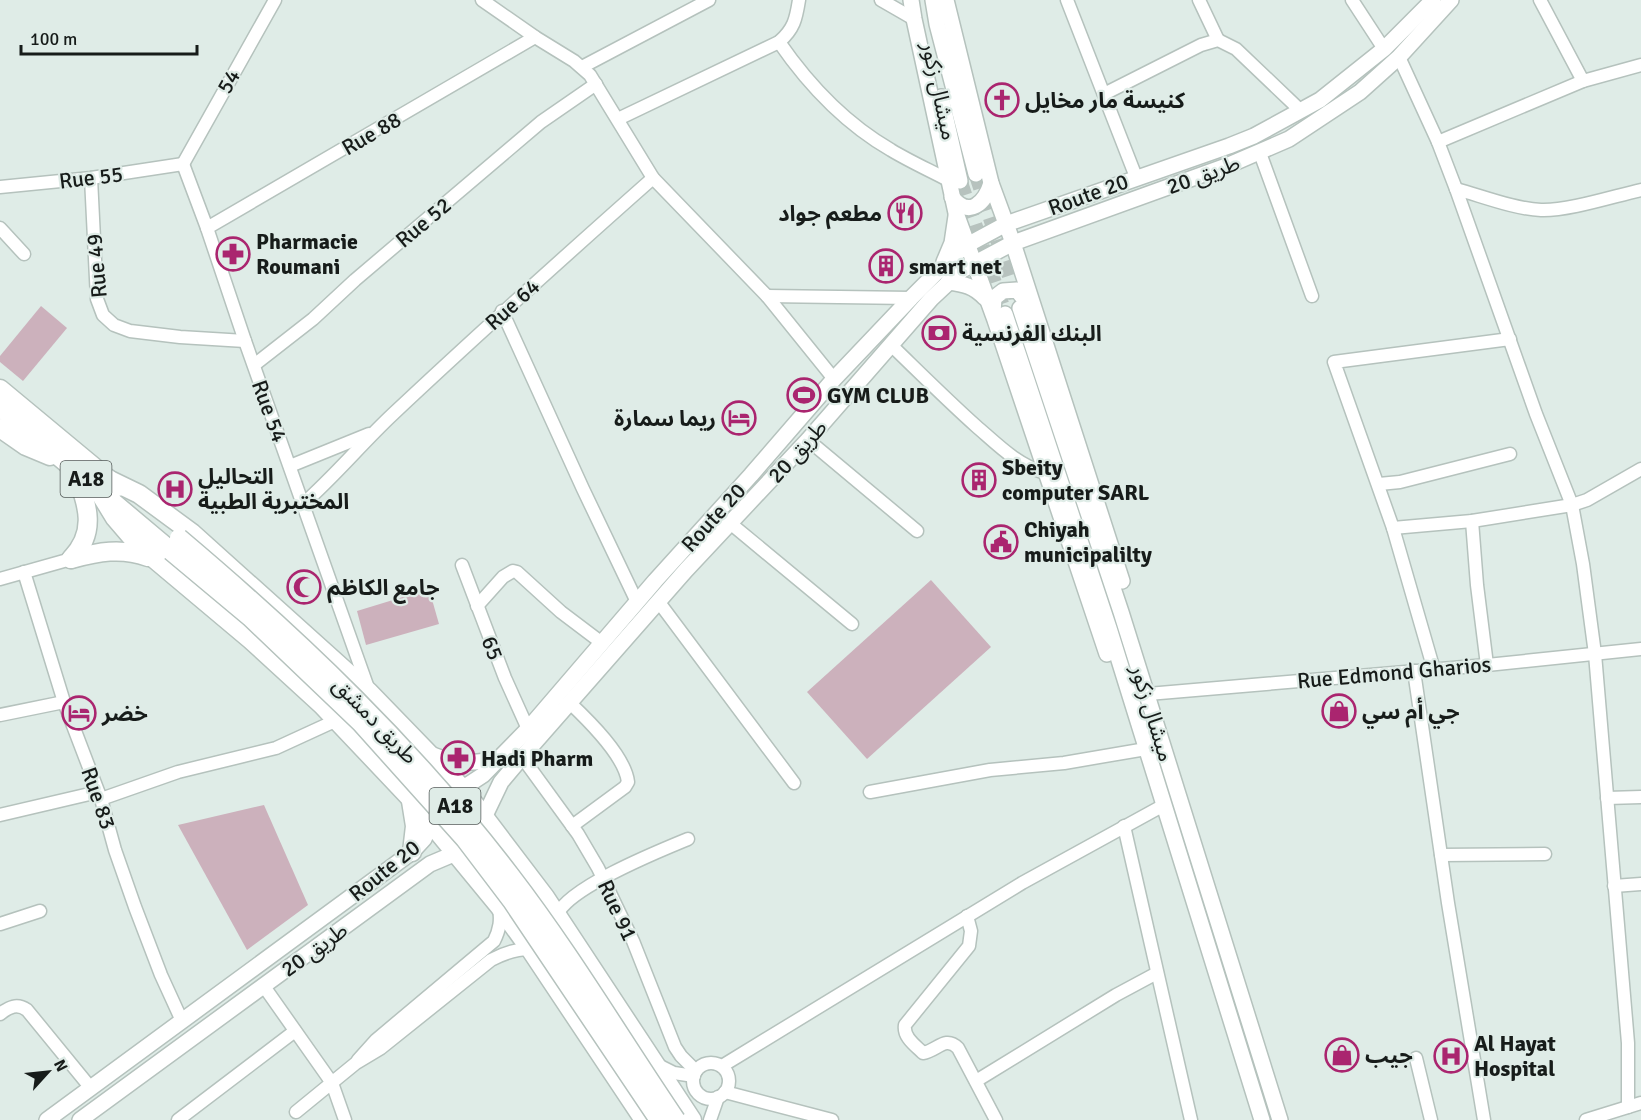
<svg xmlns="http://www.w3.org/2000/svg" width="1641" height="1120" viewBox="0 0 1641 1120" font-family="Signika,'Noto Sans Arabic',sans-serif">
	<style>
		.green { fill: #ccb1bc }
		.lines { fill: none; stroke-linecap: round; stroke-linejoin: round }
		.major-tunnel { stroke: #b7c2be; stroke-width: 15; stroke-dasharray: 15 8; stroke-linecap: butt }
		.minor-casing { stroke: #b5c2bd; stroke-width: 15 }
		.major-casing { stroke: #b5c2bd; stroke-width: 18 }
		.highway-casing { stroke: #b5c2bd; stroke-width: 21 }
		.minor { stroke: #fff; stroke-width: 12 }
		.major { stroke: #fff; stroke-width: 15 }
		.highway { stroke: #fff; stroke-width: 18 }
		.highway-bridge-casing { stroke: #b5c2bd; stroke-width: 21; stroke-linecap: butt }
		.highway-bridge { stroke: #fff; stroke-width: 18 }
		.labels { text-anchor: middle; stroke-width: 4.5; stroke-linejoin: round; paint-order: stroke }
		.shield { fill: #dfece7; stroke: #535a58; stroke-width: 1.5 }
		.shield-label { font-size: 21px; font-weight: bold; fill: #171c1a }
		.street-label { font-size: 22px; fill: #171c1a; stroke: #dfece7 }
		.poi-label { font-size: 22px; font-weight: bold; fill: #171c1a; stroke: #dfece7; text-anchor: start }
	</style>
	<rect width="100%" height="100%" fill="#dfece7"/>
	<!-- green -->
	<g class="green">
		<path d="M41,306L67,328L23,381L0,362V356Z"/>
		<path d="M931,580L991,647L867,759L807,692Z"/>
		<path d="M429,589L439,624L366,645L357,611Z"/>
		<path d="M264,805L308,905L247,950L178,825Z"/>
	</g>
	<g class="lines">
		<!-- major-tunnel -->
		<g class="major-tunnel">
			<path d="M976,174L1018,302"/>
			<path d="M960,181L1005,314"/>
		</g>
		<!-- minor casing -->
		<g class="minor-casing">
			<g id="minor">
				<path d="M482,0L535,37L574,61L590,75L653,178L767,296L834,379"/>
				<path d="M881,0L914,19"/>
				<path d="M1067,0L1136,177"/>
				<path d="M1199,0L1218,40"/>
				<path d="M1352,0L1384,49"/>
				<path d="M1540,0L1583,81"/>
				<path d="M779,42C808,84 846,124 891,150C909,161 929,170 948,180"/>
				<path d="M1399,57L1438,142L1456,189L1536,414L1572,505L1583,564L1595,654L1628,1043V1107"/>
				<path d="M582,67L709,0"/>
				<path d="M1104,94L1201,45L1218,40L1236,49L1300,110"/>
				<path d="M618,119L779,42C794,29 796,19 799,0"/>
				<path d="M1438,142L1583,81L1641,65"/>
				<path d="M1260,153L1312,296"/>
				<path d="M183,164L207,228L245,341L368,688"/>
				<path d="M183,164L275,0"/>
				<path d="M91,178L97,299L103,315L114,325L130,331L180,337L245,341"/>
				<path d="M0,187L91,178L183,164"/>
				<path d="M1456,189C1482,196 1515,209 1541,210C1568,211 1614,196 1641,190"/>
				<path d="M0,228L24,254"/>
				<path d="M207,228L535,37"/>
				<path d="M767,296L911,298"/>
				<path d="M502,311L583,489L637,602"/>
				<path d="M1510,339L1334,362L1393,528L1472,521L1572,505L1587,500L1641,469"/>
				<path d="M891,345C919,372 947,400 976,426C998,445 1017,465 1045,473"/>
				<path d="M254,365L313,319L355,280L541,122L596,84"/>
				<path d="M808,440L917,531"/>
				<path d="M290,466L369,434"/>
				<path d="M1379,484L1400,482L1510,454"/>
				<path d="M303,504C335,476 362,443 393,414C478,334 565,256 653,178"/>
				<path d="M1472,521L1477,585L1487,665"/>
				<path d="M730,523L852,624"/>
				<path d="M1393,528L1434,670"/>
				<path d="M462,565L505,678L528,729"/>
				<path d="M24,572L64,702L101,799L115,850L135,907L161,975L182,1021"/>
				<path d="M0,579L71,559"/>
				<path d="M658,601L794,783"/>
				<path d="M477,606L503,577L513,571L517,572L561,612L602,643"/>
				<path d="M1414,671L1448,903L1484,1120"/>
				<path d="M1148,694L1487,665L1641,649"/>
				<path d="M570,703C589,721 625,756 628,782L625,787L572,826"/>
				<path d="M0,715L64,702"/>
				<path d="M522,757L578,834L598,868L633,941L675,1047L681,1056L696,1071"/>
				<path d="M870,792L990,770L1064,763L1146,749"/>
				<path d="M1607,798L1641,797"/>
				<path d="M101,799L178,772L276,748L337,720"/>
				<path d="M0,815L98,792"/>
				<path d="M1124,826L1191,1120"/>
				<path d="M1441,855L1545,854"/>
				<path d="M1614,886L1641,884"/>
				<path d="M557,915C569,887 659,851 688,839"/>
				<path d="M967,916L971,931L969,946L905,1025C903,1037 915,1045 923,1053C937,1051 945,1035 958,1048L996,1120"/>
				<path d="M0,924L40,911"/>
				<path d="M263,985L332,1083L345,1120"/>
				<path d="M0,1014C9,1007 17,1003 27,1010L90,1087"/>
				<path d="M1416,1058L1431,1120"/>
				<path d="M358,1060L376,1040L494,941C500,929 501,920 499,907"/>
				<circle cx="711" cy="1081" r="18"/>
				<path d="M658,1065L674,1073L694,1076"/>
				<path d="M722,1066L1022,883L1164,805"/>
				<path d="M976,1081L1116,995L1157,973"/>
				<path d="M725,1092L832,1120"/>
				<path d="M296,1112L356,1063L381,1048L491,960C504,953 515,949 530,949"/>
				<path d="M178,1120L295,1031"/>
				<path d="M710,1120L718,1097"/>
				<path d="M1586,1120L1641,1103"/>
			</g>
		</g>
		<!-- major casing -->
		<g class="major-casing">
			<g id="major">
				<path d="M911,0L914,19L956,213L995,320L1107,654"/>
				<path d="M933,0L937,24L976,174"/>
				<path d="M946,0L991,183L1013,243L1122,581"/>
				<path d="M941,97L960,181"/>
				<path d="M952,197C969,219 985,203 991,183"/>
				<path d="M944,262L952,243L956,216"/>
				<path d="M948,282C964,284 974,286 985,298"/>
				<path d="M1020,308L1121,612L1280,1120"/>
				<path d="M993,313L994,298L1003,291L1017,290L1028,304"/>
				<path d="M1005,314L1109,628L1262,1120"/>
				<path d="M430,754C454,764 477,765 501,757"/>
				<path d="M454,794L483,775L528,729L655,581L751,475L834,379L911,298L954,255L969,244L1006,224L1229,146L1254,136L1320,100L1384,49L1433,0"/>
				<path d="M480,826L501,782L522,757L686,570L808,440L931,299L962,270L1013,243L1229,165L1289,139L1360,92L1399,57L1451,0"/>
				<path d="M47,1120L412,852L424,839L434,816"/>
				<path d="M80,1120L430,864L456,853L463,847"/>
			</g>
		</g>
		<!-- highway casing -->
		<g class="highway-casing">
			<g id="highway">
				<path d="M0,389L118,487"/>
				<path d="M0,407L171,551"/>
				<path d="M0,428L26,446L50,456"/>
				<path d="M108,479L139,494L192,533L369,692L463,789L545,897L692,1120"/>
				<path d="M96,487L115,518L139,546L251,640L322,705L411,799L499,906L530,949L644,1120"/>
				<path d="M71,559C98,531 87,504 75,471"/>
				<path d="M71,559C98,552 121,547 148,557"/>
				<path d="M411,801L415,826L412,852"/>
			</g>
		</g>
		<!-- minor -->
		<use href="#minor" class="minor"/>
		<!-- major -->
		<use href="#major" class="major"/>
		<!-- highway -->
		<use href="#highway" class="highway"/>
		<!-- highway-bridge casing -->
		<g class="highway-bridge-casing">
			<g id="highway-bridge">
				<path d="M179,538C301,641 413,748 510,875C570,953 621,1039 676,1120"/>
				<path d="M171,551L250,617L361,723L465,839L512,901L659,1120"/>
			</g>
		</g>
		<!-- highway-bridge -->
		<use href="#highway-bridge" class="highway-bridge"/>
	</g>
	<!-- icons -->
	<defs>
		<g id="church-ring" transform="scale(1.725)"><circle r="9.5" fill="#dfece7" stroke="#aa256f" stroke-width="1.5"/><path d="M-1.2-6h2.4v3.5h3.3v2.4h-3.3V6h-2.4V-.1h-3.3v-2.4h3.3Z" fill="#aa256f"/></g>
		<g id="restaurant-ring" transform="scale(1.725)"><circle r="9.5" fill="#dfece7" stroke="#aa256f" stroke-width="1.5"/><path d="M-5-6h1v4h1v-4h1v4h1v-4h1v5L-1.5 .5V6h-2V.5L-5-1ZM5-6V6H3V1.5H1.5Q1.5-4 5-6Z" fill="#aa256f"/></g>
		<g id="pharmacy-ring" transform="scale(1.725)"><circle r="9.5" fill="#dfece7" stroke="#aa256f" stroke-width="1.5"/><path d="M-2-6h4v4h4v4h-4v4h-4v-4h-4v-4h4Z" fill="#aa256f"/></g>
		<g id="building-ring" transform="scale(1.725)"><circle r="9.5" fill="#dfece7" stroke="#aa256f" stroke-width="1.5"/><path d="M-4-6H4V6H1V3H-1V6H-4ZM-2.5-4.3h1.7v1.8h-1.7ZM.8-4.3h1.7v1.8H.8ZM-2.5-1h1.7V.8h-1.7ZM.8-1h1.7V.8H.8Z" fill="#aa256f"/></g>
		<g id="bank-ring" transform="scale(1.725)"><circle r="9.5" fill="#dfece7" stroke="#aa256f" stroke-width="1.5"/><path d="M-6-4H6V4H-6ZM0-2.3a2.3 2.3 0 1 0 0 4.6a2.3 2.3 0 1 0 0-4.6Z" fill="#aa256f"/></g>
		<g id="stadium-ring" transform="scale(1.725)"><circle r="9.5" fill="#dfece7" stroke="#aa256f" stroke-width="1.5"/><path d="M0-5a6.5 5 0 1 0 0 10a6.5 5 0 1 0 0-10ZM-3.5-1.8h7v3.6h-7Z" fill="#aa256f"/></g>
		<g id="hotel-ring" transform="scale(1.725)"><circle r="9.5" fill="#dfece7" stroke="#aa256f" stroke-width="1.5"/><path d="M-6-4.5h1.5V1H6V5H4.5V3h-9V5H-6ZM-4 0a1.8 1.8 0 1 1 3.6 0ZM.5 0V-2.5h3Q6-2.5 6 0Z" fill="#aa256f"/></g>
		<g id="hospital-ring" transform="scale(1.725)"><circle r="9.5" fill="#dfece7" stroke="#aa256f" stroke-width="1.5"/><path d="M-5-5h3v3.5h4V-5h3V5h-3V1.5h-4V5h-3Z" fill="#aa256f"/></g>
		<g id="civic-ring" transform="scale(1.725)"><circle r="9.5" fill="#dfece7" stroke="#aa256f" stroke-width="1.5"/><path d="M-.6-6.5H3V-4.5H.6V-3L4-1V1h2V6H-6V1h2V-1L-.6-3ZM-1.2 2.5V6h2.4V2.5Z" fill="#aa256f"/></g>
		<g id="mosque-ring" transform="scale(1.725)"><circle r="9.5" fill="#dfece7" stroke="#aa256f" stroke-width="1.5"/><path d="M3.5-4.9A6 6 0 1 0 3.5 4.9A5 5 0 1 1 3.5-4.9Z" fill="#aa256f"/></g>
		<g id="shop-ring" transform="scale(1.725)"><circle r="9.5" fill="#dfece7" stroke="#aa256f" stroke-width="1.5"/><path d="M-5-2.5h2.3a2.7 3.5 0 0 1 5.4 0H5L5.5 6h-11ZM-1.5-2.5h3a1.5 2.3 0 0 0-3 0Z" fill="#aa256f"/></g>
	</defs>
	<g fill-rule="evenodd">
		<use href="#church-ring" x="1002" y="100"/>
		<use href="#restaurant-ring" x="905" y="213"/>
		<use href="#pharmacy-ring" x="233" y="254"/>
		<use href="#building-ring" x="886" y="266"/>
		<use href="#bank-ring" x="939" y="333"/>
		<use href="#stadium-ring" x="804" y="395"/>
		<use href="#hotel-ring" x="739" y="418"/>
		<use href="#building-ring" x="979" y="480"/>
		<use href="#hospital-ring" x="175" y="489"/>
		<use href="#civic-ring" x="1001" y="542"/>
		<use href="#mosque-ring" x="304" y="587"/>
		<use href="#shop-ring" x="1339" y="711"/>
		<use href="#hotel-ring" x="79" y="713"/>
		<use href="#pharmacy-ring" x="458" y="758"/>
		<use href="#shop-ring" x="1342" y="1055"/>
		<use href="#hospital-ring" x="1451" y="1056"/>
	</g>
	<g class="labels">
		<!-- shield labels -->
		<g class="shield">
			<rect x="60.5" y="461" width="51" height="36" rx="4.5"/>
			<rect x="429.5" y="788" width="51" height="36" rx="4.5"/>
		</g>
		<g class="shield-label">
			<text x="86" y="486">A18</text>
			<text x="455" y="813">A18</text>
		</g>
		<!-- street labels -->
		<g class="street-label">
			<text transform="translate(228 81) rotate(-60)" y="8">54</text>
			<text transform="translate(940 91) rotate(78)" y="8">ميشال زكور</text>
			<text transform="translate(371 133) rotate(-30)" y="8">Rue 88</text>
			<text transform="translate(1203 174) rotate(-20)" y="8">طريق 20</text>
			<text transform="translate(91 177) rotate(-7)" y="8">Rue 55</text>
			<text transform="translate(1088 194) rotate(-20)" y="8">Route 20</text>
			<text transform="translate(423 222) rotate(-40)" y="8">Rue 52</text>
			<text transform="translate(96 266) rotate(-95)" y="8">Rue 49</text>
			<text transform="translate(512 304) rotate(-42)" y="8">Rue 64</text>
			<text transform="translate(270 411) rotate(70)" y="8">Rue 54</text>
			<text transform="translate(797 451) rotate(-48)" y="8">طريق 20</text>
			<text transform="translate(713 517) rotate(-48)" y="8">Route 20</text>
			<text transform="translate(493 648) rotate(69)" y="8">65</text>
			<text transform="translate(1394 672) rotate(-5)" y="8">Rue Edmond Gharios</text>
			<text transform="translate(1153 713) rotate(73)" y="8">ميشال زكور</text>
			<text transform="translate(376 720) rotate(46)" y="8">طريق دمشق</text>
			<text transform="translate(99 798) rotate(71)" y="8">Rue 83</text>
			<text transform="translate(384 870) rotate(-39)" y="8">Route 20</text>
			<text transform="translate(618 910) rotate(65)" y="8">Rue 91</text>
			<text transform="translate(314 949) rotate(-36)" y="8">طريق 20</text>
		</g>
		<!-- poi labels -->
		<g class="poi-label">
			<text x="1025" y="108">كنيسة مار مخايل</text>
			<text x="882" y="221" text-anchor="end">مطعم جواد</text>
			<text x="256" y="249">Pharmacie<tspan x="256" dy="25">Roumani</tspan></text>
			<text x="909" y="274">smart net</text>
			<text x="962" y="341">البنك الفرنسية</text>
			<text x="827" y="403">GYM CLUB</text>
			<text x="716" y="426" text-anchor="end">ريما سمارة</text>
			<text x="1002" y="475">Sbeity<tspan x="1002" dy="25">computer SARL</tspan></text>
			<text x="198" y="484">التحاليل<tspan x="198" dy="25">المختبرية الطبية</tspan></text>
			<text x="1024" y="537">Chiyah<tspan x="1024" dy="25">municipalilty</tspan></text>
			<text x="327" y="595">جامع الكاظم</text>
			<text x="1362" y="719">جي أم سي</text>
			<text x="102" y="721">خضر</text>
			<text x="481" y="766">Hadi Pharm</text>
			<text x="1474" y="1051">Al Hayat<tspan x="1474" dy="25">Hospital</tspan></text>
			<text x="1365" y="1063">جيب</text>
		</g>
	</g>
	<!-- north arrow -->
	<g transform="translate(48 1072) rotate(63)" stroke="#dfece7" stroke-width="4.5" paint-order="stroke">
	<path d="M0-4.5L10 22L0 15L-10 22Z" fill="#171c1a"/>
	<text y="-9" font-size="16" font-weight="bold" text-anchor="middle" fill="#171c1a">N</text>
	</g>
	<!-- scale -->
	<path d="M21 45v9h176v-9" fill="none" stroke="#171c1a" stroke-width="3"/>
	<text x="30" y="45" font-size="18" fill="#171c1a" stroke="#dfece7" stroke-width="4.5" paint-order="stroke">100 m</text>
</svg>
